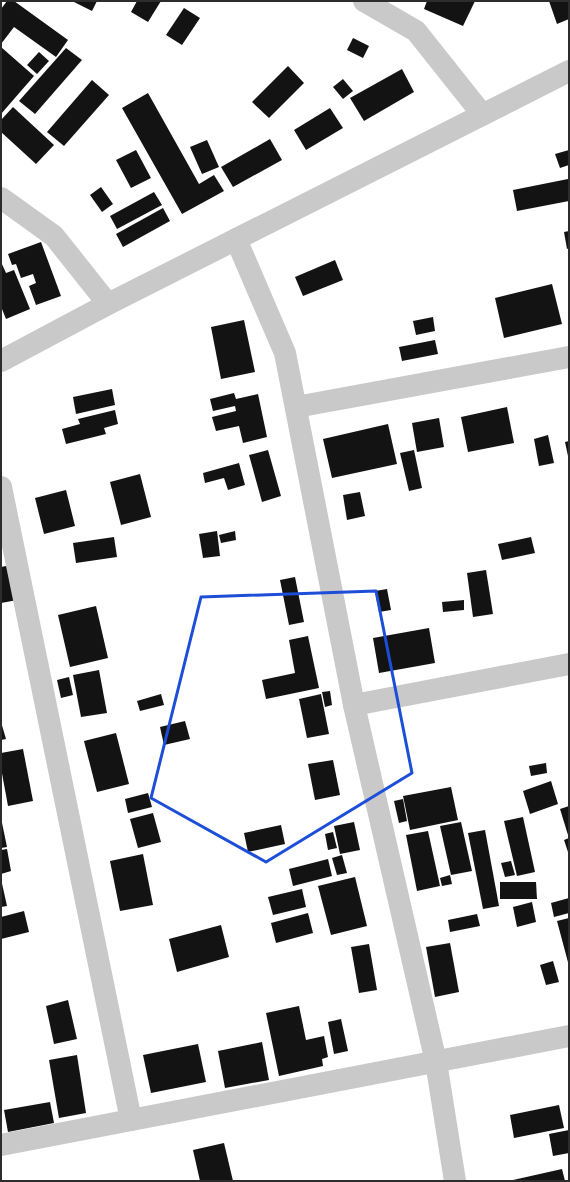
<svg xmlns="http://www.w3.org/2000/svg" width="570" height="1182" viewBox="0 0 570 1182" font-family="Roboto,sans-serif">
	<style>
		.building { fill: #131313 }
		.lines { fill: none; stroke-linecap: round; stroke-linejoin: round }
		.minor { stroke: #c9c9c9; stroke-width: 22 }
		.marked { fill: none; stroke: #1d4ed8; stroke-width: 3; stroke-linejoin: round }
	</style>
	<rect width="100%" height="100%" fill="#fff"/>
	<!-- building -->
	<g class="building">
		<path d="M7,1H14L68,40L56,57L14,27L1,44V9Z"/>
		<path d="M72,1H97L92,11Z"/>
		<path d="M137,1H161L148,22L131,12Z"/>
		<path d="M427,1H475L463,26L424,9Z"/>
		<path d="M549,1H569V19L557,24Z"/>
		<path d="M184,8L200,18L182,45L166,35Z"/>
		<path d="M353,38L369,46L363,58L347,50Z"/>
		<path d="M1,47L34,76L1,114Z"/>
		<path d="M66,48L82,60L35,114L19,101Z"/>
		<path d="M39,52L49,61L37,74L27,65Z"/>
		<path d="M288,66L304,83L269,118L252,102Z"/>
		<path d="M402,69L414,92L364,121L350,98Z"/>
		<path d="M343,79L353,91L343,99L333,87Z"/>
		<path d="M92,80L109,95L64,146L47,132Z"/>
		<path d="M148,93L199,184L214,175L224,191L182,214L122,108Z"/>
		<path d="M13,107L54,145L36,164L1,132V120Z"/>
		<path d="M330,108L343,128L306,150L294,130Z"/>
		<path d="M270,139L282,160L233,187L221,167Z"/>
		<path d="M207,140L219,167L202,174L190,147Z"/>
		<path d="M136,150L151,178L131,188L116,160Z"/>
		<path d="M569,150V165L560,168L555,154Z"/>
		<path d="M568,179L569,201L517,211L513,190Z"/>
		<path d="M101,187L113,204L102,212L90,195Z"/>
		<path d="M154,192L162,205L117,229L110,216Z"/>
		<path d="M163,208L170,221L123,247L116,234Z"/>
		<path d="M569,231V248L567,249L564,232Z"/>
		<path d="M41,242L61,296L36,305L29,286L36,283L33,274L21,278L16,264L12,265L8,254Z"/>
		<path d="M335,260L343,280L303,296L295,277Z"/>
		<path d="M1,262L6,273L14,270L30,309L6,319L2,309L1,310Z"/>
		<path d="M552,284L562,324L504,338L495,298Z"/>
		<path d="M433,317L435,331L416,335L413,321Z"/>
		<path d="M244,320L255,372L221,379L211,327Z"/>
		<path d="M435,340L438,354L402,361L399,347Z"/>
		<path d="M112,389L115,405L76,414L73,397Z"/>
		<path d="M234,393L236,399L258,394L267,437L243,443L239,426L216,431L212,417L236,411L235,406L213,411L210,399Z"/>
		<path d="M507,407L514,443L468,452L461,417Z"/>
		<path d="M115,410L118,424L104,428L106,434L66,444L62,429L80,424L78,419Z"/>
		<path d="M439,418L444,447L417,452L412,423Z"/>
		<path d="M388,424L397,464L332,478L323,439Z"/>
		<path d="M548,435L554,463L539,466L534,439Z"/>
		<path d="M569,441V456H568L565,442Z"/>
		<path d="M268,450L281,496L262,502L249,455Z"/>
		<path d="M414,450L422,488L409,491L400,453Z"/>
		<path d="M239,463L245,485L228,490L224,478L205,483L203,473Z"/>
		<path d="M140,474L151,517L121,525L110,482Z"/>
		<path d="M66,490L75,526L44,534L35,498Z"/>
		<path d="M360,492L365,516L347,520L343,495Z"/>
		<path d="M217,531L220,556L203,558L199,534Z"/>
		<path d="M235,531L236,540L221,543L219,535Z"/>
		<path d="M114,537L117,557L76,563L73,543Z"/>
		<path d="M531,537L535,553L502,560L498,544Z"/>
		<path d="M16,564L23,599L1,603V567Z"/>
		<path d="M486,570L493,614L473,617L467,573Z"/>
		<path d="M295,577L304,622L289,625L280,580Z"/>
		<path d="M387,589L391,610L379,612L375,591Z"/>
		<path d="M464,600V610L443,612L442,602Z"/>
		<path d="M96,606L108,658L70,667L58,615Z"/>
		<path d="M429,628L435,663L379,673L373,638Z"/>
		<path d="M308,636L319,688L266,699L262,680L295,673L289,640Z"/>
		<path d="M99,670L107,713L81,717L73,675Z"/>
		<path d="M69,677L73,695L61,698L57,680Z"/>
		<path d="M330,691L332,705L325,707L322,692Z"/>
		<path d="M161,694L164,705L140,711L137,701Z"/>
		<path d="M321,694L329,734L307,738L299,699Z"/>
		<path d="M185,721L190,739L164,745L160,727Z"/>
		<path d="M1,722L6,739L1,740Z"/>
		<path d="M116,733L129,784L97,792L84,741Z"/>
		<path d="M23,749L33,801L8,806L1,768V753Z"/>
		<path d="M333,760L340,795L315,800L308,764Z"/>
		<path d="M546,763L547,773L531,776L529,766Z"/>
		<path d="M551,781L558,804L530,814L523,791Z"/>
		<path d="M451,787L458,820L410,830L403,796Z"/>
		<path d="M148,793L152,807L128,813L125,799Z"/>
		<path d="M403,799L407,821L399,823L394,801Z"/>
		<path d="M569,806V835H568L560,809Z"/>
		<path d="M153,813L161,842L138,848L130,819Z"/>
		<path d="M523,817L535,872L517,876L504,821Z"/>
		<path d="M1,818L7,847L1,848Z"/>
		<path d="M354,822L360,850L340,854L334,826Z"/>
		<path d="M461,822L472,871L451,875L440,826Z"/>
		<path d="M281,825L285,844L248,852L244,833Z"/>
		<path d="M485,830L499,906L483,909L468,833Z"/>
		<path d="M428,831L440,886L417,891L406,835Z"/>
		<path d="M333,832L337,848L328,850L325,834Z"/>
		<path d="M569,838V855L564,840Z"/>
		<path d="M7,849L11,871L1,874V850Z"/>
		<path d="M143,854L153,905L120,911L110,861Z"/>
		<path d="M342,855L347,873L337,875L332,858Z"/>
		<path d="M328,859L332,876L293,886L289,869Z"/>
		<path d="M511,861L515,875L505,877L501,863Z"/>
		<path d="M450,875L452,884L442,886L440,878Z"/>
		<path d="M355,877L367,926L331,935L318,886Z"/>
		<path d="M1,879L7,906L1,907Z"/>
		<path d="M500,882H536L537,899H500Z"/>
		<path d="M302,889L306,907L273,915L268,897Z"/>
		<path d="M569,898V913L554,917L551,903Z"/>
		<path d="M532,902L536,922L517,927L513,907Z"/>
		<path d="M24,911L29,932L1,939V917Z"/>
		<path d="M308,913L313,933L276,943L271,923Z"/>
		<path d="M477,914L480,926L450,932L448,920Z"/>
		<path d="M569,918V966L557,921Z"/>
		<path d="M221,925L229,957L177,972L169,939Z"/>
		<path d="M450,943L459,992L435,997L426,947Z"/>
		<path d="M369,944L377,990L359,993L351,947Z"/>
		<path d="M553,961L559,982L546,985L540,965Z"/>
		<path d="M68,1000L77,1039L54,1044L46,1006Z"/>
		<path d="M299,1006L306,1040L324,1036L328,1057L322,1059L323,1066L279,1076L266,1013Z"/>
		<path d="M341,1019L348,1051L334,1054L328,1022Z"/>
		<path d="M262,1042L269,1080L225,1088L218,1051Z"/>
		<path d="M198,1044L206,1082L151,1093L143,1055Z"/>
		<path d="M77,1055L86,1113L59,1118L49,1060Z"/>
		<path d="M50,1102L54,1123L8,1132L4,1110Z"/>
		<path d="M559,1105L564,1128L514,1138L510,1115Z"/>
		<path d="M569,1130V1153L553,1156L549,1134Z"/>
		<path d="M224,1143L233,1181H200L193,1150Z"/>
		<path d="M562,1169L565,1181H513V1180Z"/>
	</g>
	<g class="lines">
		<!-- minor -->
		<g class="minor">
			<path d="M364,1L416,31L482,114"/>
			<path d="M1,198L54,236L108,304"/>
			<path d="M236,239L285,353L354,705L436,1062L455,1181"/>
			<path d="M1,361L108,304L569,71"/>
			<path d="M296,407L569,357"/>
			<path d="M1,487L131,1120"/>
			<path d="M354,705L569,664"/>
			<path d="M1,1145L569,1036"/>
		</g>
	</g>
	<!-- marked area -->
	<path class="marked" d="M376,591L412,773L266,862L151,798L201,597Z"/>
	<!-- border -->
	<rect width="570" height="1182" fill="none" stroke="#2c2c2c" stroke-width="4"/>
</svg>
